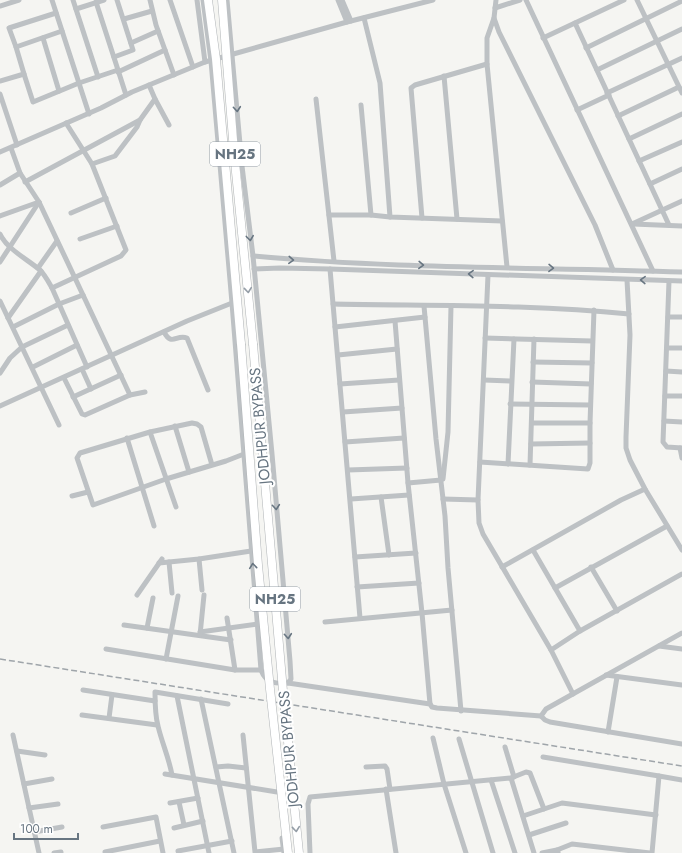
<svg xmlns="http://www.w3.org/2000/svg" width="682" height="853" viewBox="0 0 682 853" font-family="Jost,sans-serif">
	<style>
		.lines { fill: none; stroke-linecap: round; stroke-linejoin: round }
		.highway-casing { stroke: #b0b4b7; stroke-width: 9 }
		.minor { stroke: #bdc1c4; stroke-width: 5 }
		.highway { stroke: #fff; stroke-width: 8 }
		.rail { stroke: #9fa5aa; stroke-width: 1.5; stroke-dasharray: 6 3; stroke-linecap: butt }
		.highway-bridge-casing { stroke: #b0b4b7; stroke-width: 9; stroke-linecap: butt }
		.highway-bridge { stroke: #fff; stroke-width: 8 }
		.oneway { stroke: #677581 }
		.oneway2 { stroke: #959ea7 }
		.labels { text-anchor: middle; stroke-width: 4; stroke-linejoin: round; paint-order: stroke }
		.shield { fill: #fff; stroke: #959ea7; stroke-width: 1 }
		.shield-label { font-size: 14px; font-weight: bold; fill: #677581 }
		.street-label { font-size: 15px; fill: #677581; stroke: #fff }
	</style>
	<rect width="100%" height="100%" fill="#f5f5f2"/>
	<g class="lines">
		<!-- highway casing -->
		<g class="highway-casing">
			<g id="highway">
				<path d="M208,0L216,59L241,344"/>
				<path d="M222,0L234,152L253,344"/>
			</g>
		</g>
		<!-- minor -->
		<g class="minor">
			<path d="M52,0L89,114"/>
			<path d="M73,0L98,77"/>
			<path d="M150,0L156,25L174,75"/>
			<path d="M170,0L193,67"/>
			<path d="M197,0L205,62"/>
			<path d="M203,0L211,61L232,303L261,670C266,683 275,684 288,683L291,679L290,661L272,454L253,256L242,166L227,0"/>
			<path d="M338,0L347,22"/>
			<path d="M342,0L351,21"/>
			<path d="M496,0L494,18L499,32L595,225L613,270"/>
			<path d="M526,0L653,271"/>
			<path d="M637,0L682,93"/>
			<path d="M96,2L118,70"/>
			<path d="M0,6L19,0"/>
			<path d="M495,8L520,0"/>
			<path d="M76,9L104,0"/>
			<path d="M364,18L380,83L390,217"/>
			<path d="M494,18L487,38V64L507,267"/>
			<path d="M124,19L152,11"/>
			<path d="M575,23L669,225"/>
			<path d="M43,38L59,91"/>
			<path d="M543,38L624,0"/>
			<path d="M131,43L158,31"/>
			<path d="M16,47L9,28L56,13"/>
			<path d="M586,48L682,1"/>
			<path d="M114,57L133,50L117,0"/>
			<path d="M597,70L682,29"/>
			<path d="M118,72L165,50"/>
			<path d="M24,74L16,47L62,31"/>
			<path d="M444,76L457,219"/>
			<path d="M0,81L24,74L33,102L79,83L118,70L126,95"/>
			<path d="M607,93L682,58"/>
			<path d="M0,94L17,145"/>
			<path d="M155,99L169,125"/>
			<path d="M316,99L334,261"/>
			<path d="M361,105L371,215"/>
			<path d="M577,110L609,95"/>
			<path d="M618,116L679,87"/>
			<path d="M629,139L682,114"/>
			<path d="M0,152L101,108L132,92L205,62L347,22L433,0"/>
			<path d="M639,161L682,142"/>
			<path d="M92,164L115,156L137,127L140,120L155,99L149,85"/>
			<path d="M25,182L140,120"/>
			<path d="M650,184L682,169"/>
			<path d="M0,185L20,173L11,148"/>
			<path d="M39,202L83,295"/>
			<path d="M71,213L106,198"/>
			<path d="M329,215H371L390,217L502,221"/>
			<path d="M0,216L39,202L20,173"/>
			<path d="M422,218L411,88L415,85L487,64"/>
			<path d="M632,224L682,201"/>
			<path d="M633,224L682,226"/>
			<path d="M0,234C7,249 27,259 40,270C45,275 48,281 52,288L87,367"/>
			<path d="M80,239L117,226"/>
			<path d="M253,256C395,269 539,267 682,272"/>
			<path d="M0,262L39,202"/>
			<path d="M38,268L57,241"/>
			<path d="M254,269L280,268L330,269L682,281"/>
			<path d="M330,269L360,618"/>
			<path d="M488,275L478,500L479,523L483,534L551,650L573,694"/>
			<path d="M627,280L630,335L626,437V448L630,460L645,489L682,550"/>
			<path d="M669,281L663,442L667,447L682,448"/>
			<path d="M52,288L121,256L126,250L92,164L66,123"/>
			<path d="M0,301L59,425"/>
			<path d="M333,304C432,306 531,304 629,314"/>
			<path d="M424,306L436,439L445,516L448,568L461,711"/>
			<path d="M668,317H682"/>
			<path d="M8,318L41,271"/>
			<path d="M395,321L408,483L422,613L430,704"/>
			<path d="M13,327L59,304L83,295L130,395"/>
			<path d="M335,327L425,317"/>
			<path d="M164,332C172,347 176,334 187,338L208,390"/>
			<path d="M485,338L592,341"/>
			<path d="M667,348H682"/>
			<path d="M338,355L397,349"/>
			<path d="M533,362L592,363"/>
			<path d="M33,367L77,345"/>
			<path d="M82,369L91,389"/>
			<path d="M666,371L682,372"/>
			<path d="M0,373L10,358L22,347L68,325"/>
			<path d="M64,378L82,414L85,415L130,395L145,392"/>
			<path d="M484,380L511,381"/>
			<path d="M532,382L591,384"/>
			<path d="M340,384L399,380"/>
			<path d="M665,396H682"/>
			<path d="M73,397L121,375"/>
			<path d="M510,404L590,405"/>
			<path d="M0,406L187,321L232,303"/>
			<path d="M343,412L402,408"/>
			<path d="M664,421L682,422"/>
			<path d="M532,423H590"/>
			<path d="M175,426L189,472"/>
			<path d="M150,432L176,507"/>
			<path d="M127,438L154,526"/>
			<path d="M345,442L404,438"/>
			<path d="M531,444L590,443"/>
			<path d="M680,448L682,458"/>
			<path d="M480,462L588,469L590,463V423L594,310"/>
			<path d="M508,464L514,339"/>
			<path d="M212,465L201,427L197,424L192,423L150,432L80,453L77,458L93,505L166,479L226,461L244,454"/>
			<path d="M530,465L534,339"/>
			<path d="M348,470L407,468"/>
			<path d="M443,479L448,432L451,306"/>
			<path d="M408,483L441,480"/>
			<path d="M72,496L88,492"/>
			<path d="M381,497L389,555"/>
			<path d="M351,499L409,495"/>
			<path d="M443,499L478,500"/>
			<path d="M533,550L580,631"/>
			<path d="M355,557L416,553"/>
			<path d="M199,559L202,590"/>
			<path d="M169,562L172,593"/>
			<path d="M159,563L199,559L251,551"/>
			<path d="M502,567L621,500L645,489"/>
			<path d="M591,567L617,611"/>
			<path d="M357,587L419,583"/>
			<path d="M555,588L667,526"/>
			<path d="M137,595L162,559"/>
			<path d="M227,618L235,670"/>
			<path d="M325,622L452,610"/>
			<path d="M124,625L231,640"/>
			<path d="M147,628L153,598"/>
			<path d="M200,632L258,624"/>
			<path d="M682,633L546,709L541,716L545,720L550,722L682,744"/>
			<path d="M200,635L204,595"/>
			<path d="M659,646L682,649"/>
			<path d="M106,649L235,670H261"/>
			<path d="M551,650L580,631L682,574"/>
			<path d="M166,659L178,596"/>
			<path d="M606,675L682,685"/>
			<path d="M288,683L430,704L432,707L437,708L541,716"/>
			<path d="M83,690L155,701"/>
			<path d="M177,696L209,853"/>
			<path d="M201,699L234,853"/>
			<path d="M82,715L157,725"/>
			<path d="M109,718L112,695"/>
			<path d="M608,732L617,677"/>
			<path d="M13,735L39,853"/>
			<path d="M243,735L255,852L284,849"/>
			<path d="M433,738L444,784L466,853"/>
			<path d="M459,739L493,853"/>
			<path d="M505,747L514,777"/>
			<path d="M17,751L45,755"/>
			<path d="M543,757L659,776"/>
			<path d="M216,767L228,766L246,768"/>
			<path d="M366,767L385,766L387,769L390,789"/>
			<path d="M165,774L277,792"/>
			<path d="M172,775C169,758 162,743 158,726C155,715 155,703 155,692L228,704"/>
			<path d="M511,778L526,772L530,773L544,809"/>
			<path d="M491,780L515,853"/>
			<path d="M24,784L52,779"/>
			<path d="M386,789L396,853"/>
			<path d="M179,802L184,825"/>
			<path d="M170,803L198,798"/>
			<path d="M29,808L58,804"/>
			<path d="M523,816L562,803L656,815"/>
			<path d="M103,827L156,817L163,853"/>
			<path d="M174,828L203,821"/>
			<path d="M34,832L62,827"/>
			<path d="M529,835L566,823"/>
			<path d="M282,838L284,853"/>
			<path d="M557,850L572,844L650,853"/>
			<path d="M178,851L232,841"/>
			<path d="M105,852L160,841"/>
			<path d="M54,853L61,852"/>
			<path d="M310,853L308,804L310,797L511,778L534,853"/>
			<path d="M542,853L557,850L558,852"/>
			<path d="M652,853L659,776L682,780"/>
		</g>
		<!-- highway -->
		<use href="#highway" class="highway"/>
		<!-- rail -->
		<path class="rail" d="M0,659L682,766"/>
		<!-- highway-bridge casing -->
		<g class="highway-bridge-casing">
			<g id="highway-bridge">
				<path d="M241,344L258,565L270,689L288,853"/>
				<path d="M253,344L283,691L299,853"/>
			</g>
		</g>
		<!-- highway-bridge -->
		<use href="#highway-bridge" class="highway-bridge"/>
	</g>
	<!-- one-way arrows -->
	<defs><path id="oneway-chevron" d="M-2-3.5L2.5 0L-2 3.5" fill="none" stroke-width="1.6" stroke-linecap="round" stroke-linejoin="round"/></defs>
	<g class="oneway">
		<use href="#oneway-chevron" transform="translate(237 109) rotate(85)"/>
		<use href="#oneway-chevron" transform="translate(250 238) rotate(83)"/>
		<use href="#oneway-chevron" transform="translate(291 260) rotate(3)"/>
		<use href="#oneway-chevron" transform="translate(421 265) rotate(2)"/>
		<use href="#oneway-chevron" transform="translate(551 268) rotate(1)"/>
		<use href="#oneway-chevron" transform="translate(471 274) rotate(-178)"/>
		<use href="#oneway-chevron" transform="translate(643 280) rotate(-178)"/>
		<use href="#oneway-chevron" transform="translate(276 507) rotate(85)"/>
		<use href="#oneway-chevron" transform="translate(253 566) rotate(-96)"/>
		<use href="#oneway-chevron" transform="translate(288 636) rotate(85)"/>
	</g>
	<g class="oneway2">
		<use href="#oneway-chevron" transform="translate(248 290) rotate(84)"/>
		<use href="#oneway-chevron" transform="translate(296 829) rotate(84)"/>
	</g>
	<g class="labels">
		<!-- shield labels -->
		<g class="shield">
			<rect x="210" y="142" width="50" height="24" rx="3"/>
			<rect x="250" y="587" width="50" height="24" rx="3"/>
		</g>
		<g class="shield-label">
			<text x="235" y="159">NH25</text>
			<text x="275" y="604">NH25</text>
		</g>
		<!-- street labels -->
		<g class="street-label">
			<text transform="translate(260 426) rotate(-95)" y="5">JODHPUR BYPASS</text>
			<text transform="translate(289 749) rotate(-95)" y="5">JODHPUR BYPASS</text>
		</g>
	</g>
	<!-- scale -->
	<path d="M14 833v6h64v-6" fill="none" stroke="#677581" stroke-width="2"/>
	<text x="20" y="833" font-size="12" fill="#677581" stroke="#ffffff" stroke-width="3" paint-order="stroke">100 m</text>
</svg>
